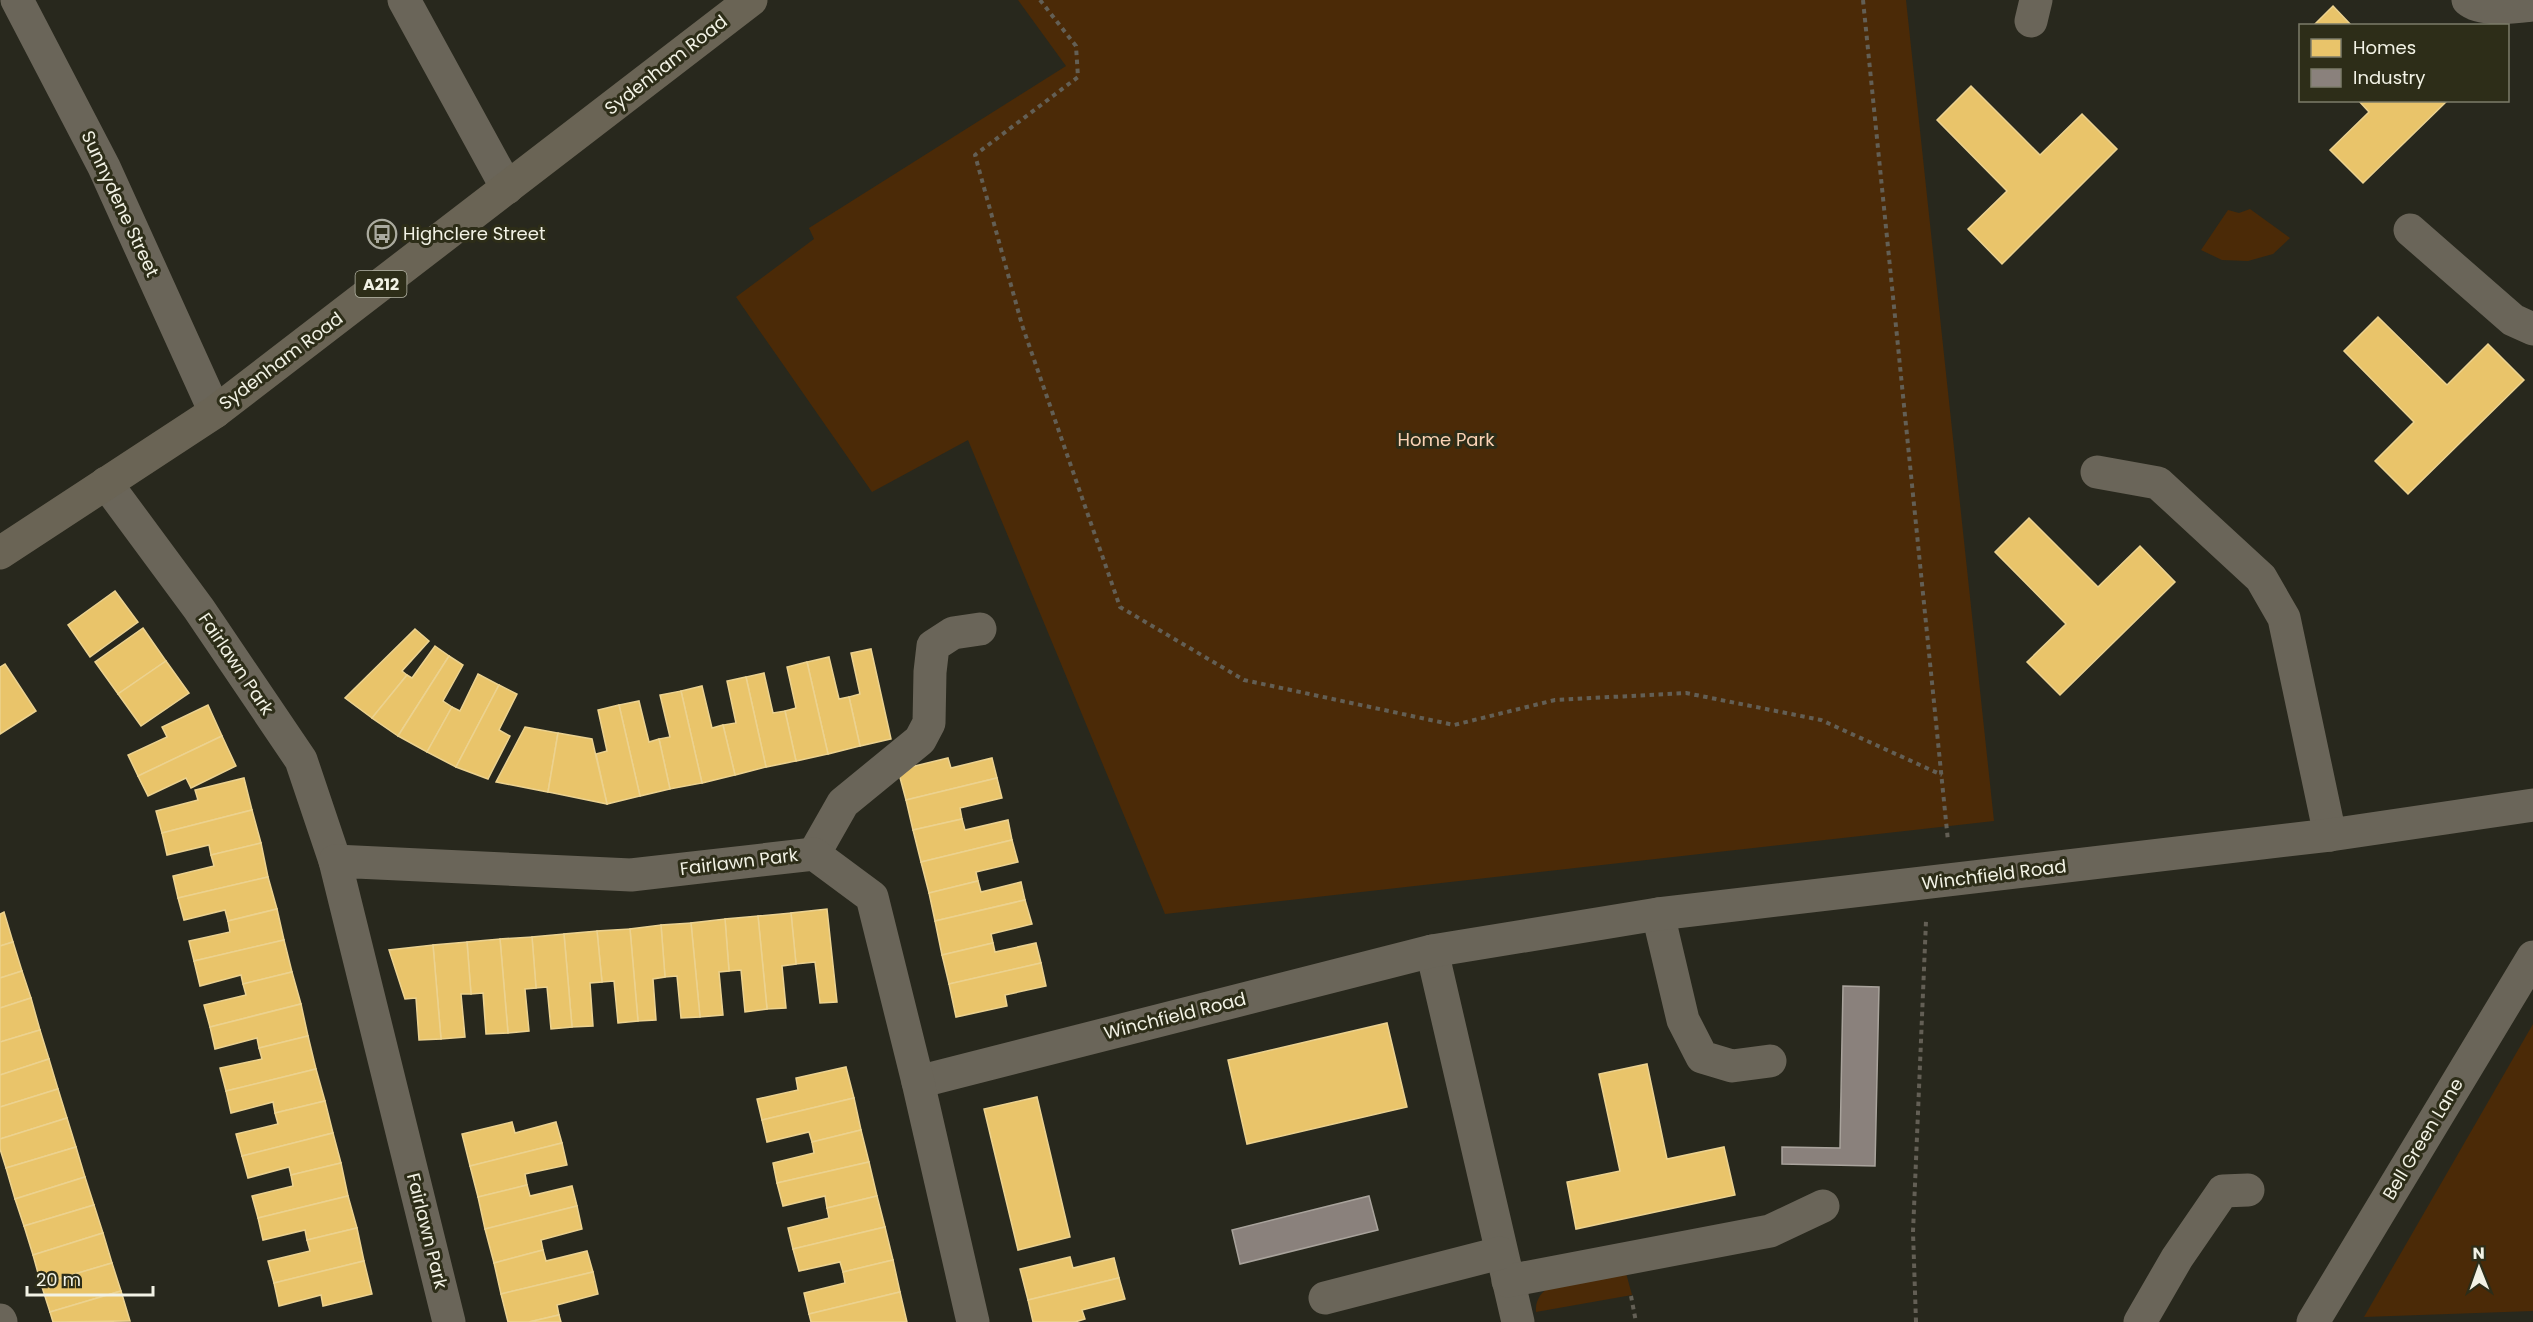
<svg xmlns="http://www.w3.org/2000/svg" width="2533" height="1322" viewBox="0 0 2533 1322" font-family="Poppins,sans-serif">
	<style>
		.green { fill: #4b2a07 }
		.homes { fill: #e9c46a; stroke: #ecd28f; stroke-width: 1.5 }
		.industry { fill: #8a817c; stroke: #a9a39c; stroke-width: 1.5 }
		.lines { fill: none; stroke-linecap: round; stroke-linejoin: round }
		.path { stroke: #635f55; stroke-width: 4; stroke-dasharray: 4.5 4.5; stroke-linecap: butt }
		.minor { stroke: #6a6559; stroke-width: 33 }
		.major { stroke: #6a6455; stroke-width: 33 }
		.labels { text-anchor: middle; stroke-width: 6; stroke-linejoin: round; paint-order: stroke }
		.shield { fill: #2d2d18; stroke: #b7b7a8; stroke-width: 1.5 }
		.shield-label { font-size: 16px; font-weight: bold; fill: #f2f2e5 }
		.street-label { font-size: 18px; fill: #f2f2e5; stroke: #2d2d18 }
		.poi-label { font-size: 18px; fill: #f2f2e5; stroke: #2d2d18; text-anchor: start }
		.park-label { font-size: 18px; fill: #fad2b4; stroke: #2d2d18 }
	</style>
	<rect width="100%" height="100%" fill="#28281d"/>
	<!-- green -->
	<g class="green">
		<path d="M1018,0H1906L1994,821L1165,914L968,440L872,492L736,297L814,239L809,228L1066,66Z"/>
		<path d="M2250,209L2290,238L2273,254L2248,261L2222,260L2201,250L2228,210L2239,213Z"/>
		<path d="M2533,1024V1311L2364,1317Z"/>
		<path d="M1626,1273L1632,1295L1536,1312C1535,1303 1539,1294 1548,1288C1558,1282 1611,1276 1626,1273Z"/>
	</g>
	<!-- homes -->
	<g class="homes">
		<path d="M2333,6L2352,26H2313Z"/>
		<path d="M1971,86L2040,155L2082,114L2117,149L2002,264L1968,229L2007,191L1937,120Z"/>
		<path d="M2358,100H2448L2363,183L2330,150L2369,112Z"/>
		<path d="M2378,317L2447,385L2488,344L2524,380L2408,494L2375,461L2414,422L2344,351Z"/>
		<path d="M2029,518L2098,587L2140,546L2175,582L2060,695L2027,662L2066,624L1995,552Z"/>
		<path d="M115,591L138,622L90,657L68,625Z"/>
		<path d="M143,628L166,661L118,694L95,662Z"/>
		<path d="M415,629L429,641L402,671L407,675L372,718L345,698Z"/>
		<path d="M435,646L449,656L398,736L372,718L407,675L412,678Z"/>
		<path d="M871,649L891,739L860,746L849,697L860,694L851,653Z"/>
		<path d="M449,656L463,665L443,701L452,707L427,752L398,736Z"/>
		<path d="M829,657L839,699L849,697L860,746L828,754L807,662Z"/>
		<path d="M166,661L189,693L141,726L118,694Z"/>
		<path d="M807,662L828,754L796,761L785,711L796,708L787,667Z"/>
		<path d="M5,664L36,711L0,734V667Z"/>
		<path d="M764,673L773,713L785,711L796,761L766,767L746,677Z"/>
		<path d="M478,674L499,685L456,767L427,752L452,707L460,711Z"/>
		<path d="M746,677L766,767L735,775L723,725L736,723L727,681Z"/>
		<path d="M499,685L517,694L499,730L510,736L488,779L456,767Z"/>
		<path d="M702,686L712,728L723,725L735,775L702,783L681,691Z"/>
		<path d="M681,691L702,783L670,789L659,739L670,737L660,695Z"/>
		<path d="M639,701L649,742L659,739L670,789L640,796L619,705Z"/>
		<path d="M208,705L222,736L138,776L128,755L167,737L162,727Z"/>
		<path d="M619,705L640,796L607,804L596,754L607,751L598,710Z"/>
		<path d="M525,727L558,733L548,792L496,782Z"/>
		<path d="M558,733L592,739L607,804L548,792Z"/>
		<path d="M222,736L236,766L191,788L186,778L148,796L138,776Z"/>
		<path d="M948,758L951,768L992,758L997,778L906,800L898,770Z"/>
		<path d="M244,778L252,810L162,833L156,811L198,800L195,790Z"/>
		<path d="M997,778L1002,798L960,808L962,819L913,830L906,800Z"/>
		<path d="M252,810L261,843L211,855L209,845L167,855L162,833Z"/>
		<path d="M962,819L965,830L1008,820L1012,840L921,862L913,830Z"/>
		<path d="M1012,840L1018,862L976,872L978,881L929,893L921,862Z"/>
		<path d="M261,843L268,877L178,898L173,876L214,866L211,855Z"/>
		<path d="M268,877L277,909L228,921L225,910L184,920L178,898Z"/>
		<path d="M978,881L981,892L1021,882L1025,900L935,921L929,893Z"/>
		<path d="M1025,900L1032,924L991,934L993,943L942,955L935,921Z"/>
		<path d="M277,909L284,940L194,961L189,941L230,932L228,921Z"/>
		<path d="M827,909L837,1002L820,1003L815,962L796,964L791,913Z"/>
		<path d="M4,912L13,942L0,946V914Z"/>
		<path d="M791,913L796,964L782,966L786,1008L767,1009L758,916Z"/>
		<path d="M758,916L767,1009L745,1012L741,970L729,971L725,919Z"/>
		<path d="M725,919L729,971L719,972L723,1015L700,1017L691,923Z"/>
		<path d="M691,923L700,1017L681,1018L677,976L665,977L661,925Z"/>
		<path d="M661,925L665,977L653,979L656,1020L638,1021L630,929Z"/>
		<path d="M630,929L638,1021L618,1023L614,981L602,982L597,931Z"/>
		<path d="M597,931L602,982L590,983L593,1026L572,1027L564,934Z"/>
		<path d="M564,934L572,1027L551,1029L547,987L536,988L532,937Z"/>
		<path d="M532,937L536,988L525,989L529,1031L508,1033L500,939Z"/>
		<path d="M500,939L508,1033L486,1034L483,993L471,994L467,942Z"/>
		<path d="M284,940L292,972L243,984L241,975L200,986L194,961Z"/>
		<path d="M13,942L22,971L0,978V946Z"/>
		<path d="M467,942L471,994H461L465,1037L441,1039L433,945Z"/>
		<path d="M993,943L995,952L1036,943L1041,963L949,984L942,955Z"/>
		<path d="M433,945L441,1039L419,1040L416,998L405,999L389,950Z"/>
		<path d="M1041,963L1046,986L1005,995L1007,1006L956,1017L949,984Z"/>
		<path d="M22,971L31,998L0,1008V978Z"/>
		<path d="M292,972L301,1004L210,1027L204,1005L246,995L243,984Z"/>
		<path d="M31,998L40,1030L0,1042V1008Z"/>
		<path d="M301,1004L308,1036L259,1048L257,1038L215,1049L210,1027Z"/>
		<path d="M1387,1023L1407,1107L1247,1144L1228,1060Z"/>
		<path d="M40,1030L49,1059L0,1075V1042Z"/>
		<path d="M308,1036L316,1069L226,1091L220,1068L262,1059L259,1048Z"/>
		<path d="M49,1059L58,1089L0,1107V1075Z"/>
		<path d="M1647,1064L1667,1159L1724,1147L1735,1195L1576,1229L1567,1182L1620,1171L1599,1074Z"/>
		<path d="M846,1067L854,1098L762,1120L757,1099L798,1090L796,1078Z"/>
		<path d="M316,1069L325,1101L275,1113L273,1102L231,1113L226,1091Z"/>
		<path d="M58,1089L67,1118L0,1139V1107Z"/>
		<path d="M1037,1097L1070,1237L1018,1250L984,1109Z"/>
		<path d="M854,1098L861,1130L812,1142L809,1132L767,1142L762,1120Z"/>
		<path d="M325,1101L333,1133L242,1156L236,1134L278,1124L275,1113Z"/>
		<path d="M67,1118L76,1147L6,1168L0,1149V1139Z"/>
		<path d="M512,1122L515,1133L556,1122L562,1143L470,1166L462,1134Z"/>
		<path d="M861,1130L869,1162L777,1183L773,1163L814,1153L812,1142Z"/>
		<path d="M333,1133L341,1163L291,1175L289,1167L248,1178L242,1156Z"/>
		<path d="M562,1143L567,1165L525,1174L527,1185L478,1197L470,1166Z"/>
		<path d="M76,1147L85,1177L15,1199L6,1168Z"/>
		<path d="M869,1162L877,1196L827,1208L825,1196L783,1206L777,1183Z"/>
		<path d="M341,1163L348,1196L258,1218L252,1196L293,1186L291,1175Z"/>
		<path d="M85,1177L94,1205L24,1226L15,1199Z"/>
		<path d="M527,1185L530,1196L572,1186L577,1206L485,1229L478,1197Z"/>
		<path d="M348,1196L357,1228L307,1240L305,1230L263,1240L258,1218Z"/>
		<path d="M877,1196L885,1227L793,1249L788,1228L829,1218L827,1208Z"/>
		<path d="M94,1205L103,1233L33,1255L24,1226Z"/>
		<path d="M577,1206L582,1229L541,1240L543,1250L494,1263L485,1229Z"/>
		<path d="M885,1227L893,1260L843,1272L840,1262L799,1271L793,1249Z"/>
		<path d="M357,1228L364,1261L274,1283L268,1261L310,1251L307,1240Z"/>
		<path d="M103,1233L112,1263L41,1284L33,1255Z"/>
		<path d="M543,1250L546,1261L587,1251L593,1272L501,1294L494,1263Z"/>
		<path d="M1070,1257L1073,1268L1114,1258L1119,1278L1028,1300L1020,1269Z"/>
		<path d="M893,1260L900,1292L809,1314L804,1293L845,1283L843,1272Z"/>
		<path d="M364,1261L372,1294L323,1306L321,1295L279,1306L274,1283Z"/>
		<path d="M112,1263L121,1291L50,1312L41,1284Z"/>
		<path d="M593,1272L598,1294L557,1305L559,1315L529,1322H508L501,1294Z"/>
		<path d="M1119,1278L1125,1299L1082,1310L1085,1319L1075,1322H1033L1028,1300Z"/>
		<path d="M121,1291L130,1321L53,1322L50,1312Z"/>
		<path d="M900,1292L907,1322H811L809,1314Z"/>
		<path d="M559,1315L561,1322H529Z"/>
	</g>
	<!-- industry -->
	<g class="industry">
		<path d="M1843,986L1879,987L1875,1166L1782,1164V1147L1840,1148Z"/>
		<path d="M1369,1196L1378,1230L1240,1264L1232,1230Z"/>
	</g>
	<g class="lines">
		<!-- path -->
		<g class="path">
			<path d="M1040,0L1076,46L1078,77L975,155L1022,325L1120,607L1244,680L1454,725L1555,700L1686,693L1821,720L1942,775"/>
			<path d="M1863,0L1948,841"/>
			<path d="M1631,1296L1636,1322"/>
			<path d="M1916,1322L1913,1232L1926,921"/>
		</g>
		<!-- minor -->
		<g class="minor">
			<path d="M17,0L104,167L215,412"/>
			<path d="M404,0L507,188"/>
			<path d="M2468,0C2482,12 2516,7 2533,5"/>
			<path d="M2031,21L2036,0"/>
			<path d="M2410,230L2513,320L2533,329"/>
			<path d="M2097,472L2158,483L2261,578L2284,618L2330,835"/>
			<path d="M106,483L199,609L301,760L335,861"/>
			<path d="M814,854L843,803L920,740L929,723L930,672L933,646L953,633L980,629"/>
			<path d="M1658,914L1683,1020L1702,1057L1732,1066L1770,1061"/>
			<path d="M1432,951L1518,1322"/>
			<path d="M918,1082L1432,951L1658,914L2330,835L2533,805"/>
			<path d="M1508,1281L1770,1231L1823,1206"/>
			<path d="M1325,1298L1500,1253"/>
			<path d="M0,1320L1,1322"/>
			<path d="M449,1322L335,861L631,875L814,854L872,897L918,1082L973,1322"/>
			<path d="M2140,1322L2177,1258L2223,1191L2248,1190"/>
			<path d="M2313,1322L2533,957"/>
		</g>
		<!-- major -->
		<path class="major" d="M0,553L215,412L751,0"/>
	</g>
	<!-- icons -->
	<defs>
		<g id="bus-ring" transform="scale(1.5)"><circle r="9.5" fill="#2d2d18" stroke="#abab9f" stroke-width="1.5"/><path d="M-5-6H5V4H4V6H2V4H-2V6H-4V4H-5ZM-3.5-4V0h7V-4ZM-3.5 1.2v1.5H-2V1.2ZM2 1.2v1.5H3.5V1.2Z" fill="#abab9f"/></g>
	</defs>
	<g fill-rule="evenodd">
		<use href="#bus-ring" x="382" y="234"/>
	</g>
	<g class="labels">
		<!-- shield labels -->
		<rect class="shield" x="355.5" y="271" width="51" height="26" rx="4.5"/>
		<g class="shield-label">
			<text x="381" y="290">A212</text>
		</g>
		<!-- street labels -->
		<g class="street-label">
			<text transform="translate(666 65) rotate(-38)" y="6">Sydenham Road</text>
			<text transform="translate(120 204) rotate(65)" y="6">Sunnydene Street</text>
			<text transform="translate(281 361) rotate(-37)" y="6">Sydenham Road</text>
			<text transform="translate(236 664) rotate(56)" y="6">Fairlawn Park</text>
			<text transform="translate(739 862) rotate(-7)" y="6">Fairlawn Park</text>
			<text transform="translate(1994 875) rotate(-7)" y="6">Winchfield Road</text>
			<text transform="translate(1175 1016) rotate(-14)" y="6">Winchfield Road</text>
			<text transform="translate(2423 1139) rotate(-59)" y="6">Bell Green Lane</text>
			<text transform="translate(427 1231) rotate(76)" y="6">Fairlawn Park</text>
		</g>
		<!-- poi labels -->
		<g class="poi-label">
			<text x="403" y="240">Highclere Street</text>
		</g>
		<!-- park labels -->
		<g class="park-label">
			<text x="1446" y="446">Home Park</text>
		</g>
	</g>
	<!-- legend -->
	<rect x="2299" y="24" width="210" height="78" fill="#2d2d18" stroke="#7c7c6a" stroke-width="1.5"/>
	<rect x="2311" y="39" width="30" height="18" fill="#e9c46a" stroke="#7c7c6a" stroke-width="1.5"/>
	<text x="2353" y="54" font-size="18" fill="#f2f2e5">Homes</text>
	<rect x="2311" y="69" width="30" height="18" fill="#8a817c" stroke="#7c7c6a" stroke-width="1.5"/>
	<text x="2353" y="84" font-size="18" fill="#f2f2e5">Industry</text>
	<!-- north arrow -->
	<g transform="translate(2479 1268) rotate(359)" stroke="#2d2d18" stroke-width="4.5" paint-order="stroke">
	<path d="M0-4.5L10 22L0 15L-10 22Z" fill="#f2f2e5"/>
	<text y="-9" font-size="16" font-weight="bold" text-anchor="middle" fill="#f2f2e5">N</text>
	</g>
	<!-- scale -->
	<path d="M27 1286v9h126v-9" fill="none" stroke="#f2f2e5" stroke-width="3"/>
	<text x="36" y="1286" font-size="18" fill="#f2f2e5" stroke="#2d2d18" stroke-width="4.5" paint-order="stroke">20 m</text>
</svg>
